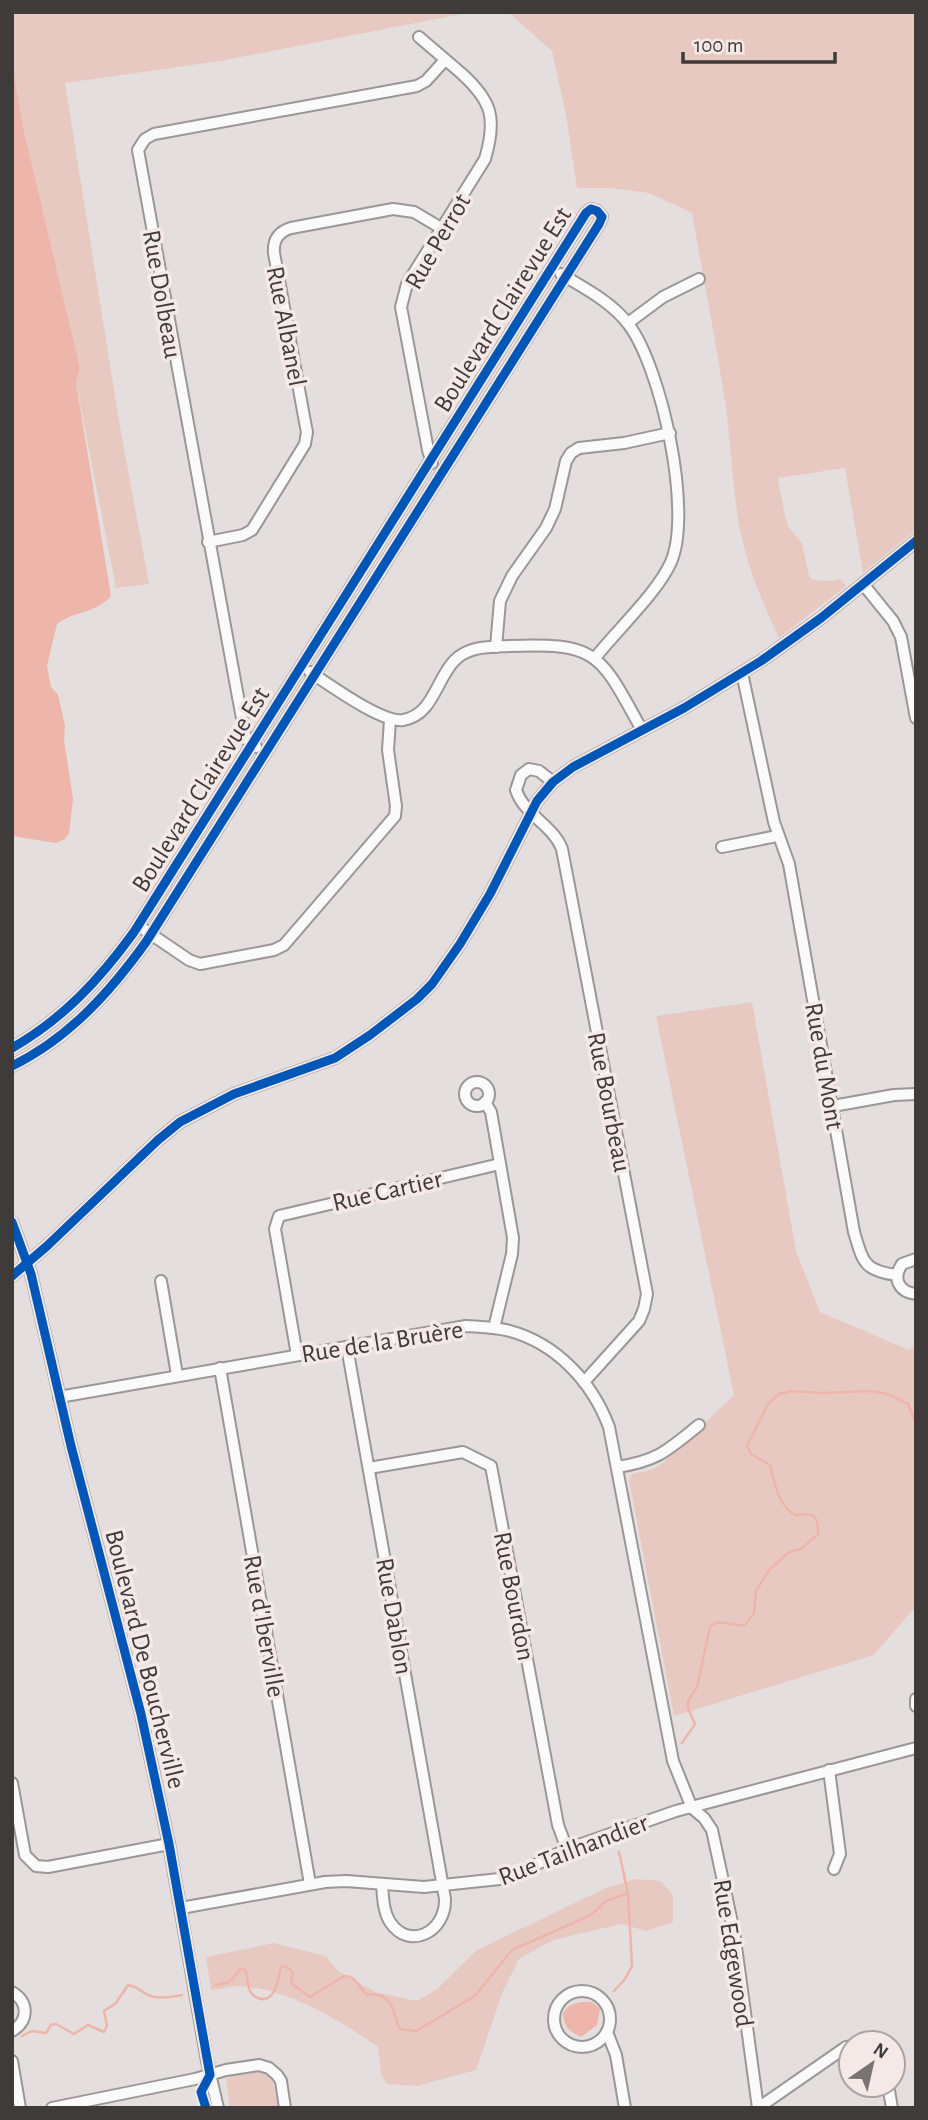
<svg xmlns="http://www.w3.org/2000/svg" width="928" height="2120" viewBox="0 0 928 2120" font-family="'Alegreya Sans',sans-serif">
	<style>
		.green { fill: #e8c9c2 }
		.water { fill: #eeb5aa }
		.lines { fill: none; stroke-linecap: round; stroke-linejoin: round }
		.stream { stroke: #eeb5aa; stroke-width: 2.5 }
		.minor-casing { stroke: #9b9796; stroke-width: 14 }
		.minor { stroke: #fbfafa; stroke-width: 10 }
		.cycleway-casing { stroke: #f5e9e7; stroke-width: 13 }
		.cycleway { stroke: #0057b8; stroke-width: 9 }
		.labels { text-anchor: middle; stroke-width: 7; stroke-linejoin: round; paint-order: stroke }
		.street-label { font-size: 26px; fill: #3f3b3a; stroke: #f5e9e7 }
	</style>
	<rect width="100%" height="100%" fill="#e4dede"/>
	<!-- green -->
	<g class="green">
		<path d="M12,12H472L220,61L65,83L119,421L149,584L116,588L76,383L80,368L23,127L12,63Z"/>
		<path d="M508,12H916V530L863,573L845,468L778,478L785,516L789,528L802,543L809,576L813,580L830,581L840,579L846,586L779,638C765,607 751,577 743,543C732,497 732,448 725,401C715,338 703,275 692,213L649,193L612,188H577L566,115L552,51Z"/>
		<path d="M752,1002L796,1251L820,1312L909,1350L916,1346V1606L874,1655L674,1716L629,1480L632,1474L653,1469L662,1464L734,1395L656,1016Z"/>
		<path d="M636,1879L661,1881L673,1895V1922L647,1931L621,1924L553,1940L519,1959L503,1991L476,2070L417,2086L387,2084L381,2074L378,2047C338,2019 289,1989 239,1986C230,1986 220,1989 211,1990L206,1957L274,1943L326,1956L338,1971L375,1992L417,2001L437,1989L477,1950L606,1888Z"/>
		<path d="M259,2072C276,2076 275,2093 278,2108H230L226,2079L233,2076Z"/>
	</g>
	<!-- water -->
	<g class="water">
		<path d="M12,63L23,127L80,368L76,383L111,596C95,614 76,610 57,624L47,666L51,687L58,695L65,725L64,740L73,799L69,833L65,839L56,843L12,836Z"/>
		<path d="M581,2002H592L600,2009L597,2025L581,2037C569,2031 564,2028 563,2013L570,2005Z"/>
	</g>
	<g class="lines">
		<!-- stream -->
		<g class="stream">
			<path d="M682,1743L695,1724L688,1708V1701L697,1687L710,1627C719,1617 731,1627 745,1625L754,1613L756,1591L769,1570L789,1552L801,1549L818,1534C819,1513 811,1513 795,1515C777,1504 775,1483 770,1465L751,1454L747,1446L768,1404L779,1394L791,1391L823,1393L871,1391L888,1394L908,1404L916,1424"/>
			<path d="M216,1985L229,1982L241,1969H245C248,1976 247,1984 250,1991C251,1994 256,1997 258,1998C276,2005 278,1977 281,1967L285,1966L293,1972L291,1983L310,1997L344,1976C356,1976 359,1987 366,1994C370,1995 374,1994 378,1995C395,1999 394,2019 400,2029L416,2031L475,1996L512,1950L591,1915L606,1901L628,1893L619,1852"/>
			<path d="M614,1991L625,1979L632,1966L628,1893"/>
			<path d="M22,2036L32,2031L46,2033L51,2025L56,2024L74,2034L88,2025L104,2032L107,2026L104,2011L116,2003L128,1985C135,1986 137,1988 143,1992C155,2001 168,1997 182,1995"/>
		</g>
		<!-- minor casing -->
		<g class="minor-casing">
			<g id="minor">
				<path d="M419,37C433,49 447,61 461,73C492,101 497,118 485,159L407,284L401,307L428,450L432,463"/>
				<path d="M561,274C584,288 612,302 629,325C661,368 693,511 671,562C658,592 616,631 595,658"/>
				<path d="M628,323L663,297L699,279"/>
				<path d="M208,542L243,535L252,530L305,444L307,432L305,422L274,253C273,240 278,232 291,228L393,209L414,212L441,228"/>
				<path d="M863,584L893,621L901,637L916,718"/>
				<path d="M496,647L500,601L512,576L546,528L555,509L566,461L571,453L579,448L624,443L670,433"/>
				<path d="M310,672C330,685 382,723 403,720C433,715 436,680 454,661C468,646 489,647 509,646C600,642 600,655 642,730"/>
				<path d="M742,673L774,822L789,864L854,1232C863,1262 864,1271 897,1275"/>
				<path d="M256,747L246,739L238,697L138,150L145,139L154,134L417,86L426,81L445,60"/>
				<path d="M553,782L539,771L529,769L521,775L516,790C524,815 553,825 562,849L647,1294L644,1309L639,1321L584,1382"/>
				<path d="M722,847L777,836"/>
				<path d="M139,926L189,960L200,964L274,950L284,945L395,816L396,806L388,750L390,720"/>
				<path d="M12,1048C63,1019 100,979 134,932L586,213L591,209L597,211L602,217L599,224L146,942C110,992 69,1038 12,1066"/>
				<circle cx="477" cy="1094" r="12"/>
				<path d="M485,1102L491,1112L513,1238L512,1254L494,1328"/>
				<path d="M833,1106L894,1095L916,1094"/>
				<path d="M12,1222L31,1274L71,1446L141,1714L169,1844L207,2061L218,2108"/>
				<path d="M916,1259L902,1264C892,1279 899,1292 916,1294"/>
				<path d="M12,1276L47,1246L158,1140L180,1122L234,1094L335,1058L370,1035L417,999L432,984L460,944L490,894L537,801L553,782L573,767L684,708L761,661L821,618L916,541"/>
				<path d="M161,1281L177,1375"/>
				<path d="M347,1347L445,1899C446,1932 409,1951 390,1922C383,1911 383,1896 382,1884"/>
				<path d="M297,1355L275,1229L279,1216L500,1164"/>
				<path d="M220,1368L310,1884"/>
				<path d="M59,1397L466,1326C480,1327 495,1327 510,1331C557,1344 592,1382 609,1427L673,1761L692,1808L704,1818L712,1830L734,1932L758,2108"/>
				<path d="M617,1467C658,1461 668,1450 699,1425"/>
				<path d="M369,1468L463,1452L491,1466L558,1825L567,1849"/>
				<path d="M916,1699V1706"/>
				<path d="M829,1770L840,1854L834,1869"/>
				<path d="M12,1783L25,1855L36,1866L48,1867L169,1844"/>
				<path d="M181,1908L325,1882L346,1881L424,1887L509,1878L567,1849L676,1811L916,1748"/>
				<circle cx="582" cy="2019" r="28"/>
				<path d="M12,1992C29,2002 29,2021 12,2031"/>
				<path d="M607,2032L616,2055L625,2108"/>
				<path d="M12,2061L20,2108"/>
				<path d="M888,2085L892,2108"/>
				<path d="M52,2108L195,2079L226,2070L259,2065L269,2068L277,2075L281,2081L285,2108"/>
				<path d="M758,2108L846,2047L851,2046"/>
			</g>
		</g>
		<!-- minor -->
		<use href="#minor" class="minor"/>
		<!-- cycleway casing -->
		<g class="cycleway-casing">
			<g id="cycleway">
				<path d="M12,1048C63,1019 100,979 134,932L586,213L591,209L597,211L602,217L599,224L146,942C110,992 69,1038 12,1066"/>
				<path d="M12,1222L31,1274L71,1446L141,1714L169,1844L210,2075L201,2092L206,2108"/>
				<path d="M12,1276L47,1246L158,1140L180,1122L234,1094L335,1058L370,1035L417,999L432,984L460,944L490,894L537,801L553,782L573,767L684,708L761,661L821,618L916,541"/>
			</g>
		</g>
		<!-- cycleway -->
		<use href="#cycleway" class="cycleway"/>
	</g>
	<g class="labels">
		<!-- street labels -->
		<g class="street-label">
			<text transform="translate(437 241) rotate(-60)" y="9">Rue Perrot</text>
			<text transform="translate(163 294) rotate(80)" y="9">Rue Dolbeau</text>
			<text transform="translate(502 309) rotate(-58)" y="9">Boulevard Clairevue Est</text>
			<text transform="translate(287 326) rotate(79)" y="9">Rue Albanel</text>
			<text transform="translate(200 789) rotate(-58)" y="9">Boulevard Clairevue Est</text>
			<text transform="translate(825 1066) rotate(80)" y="9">Rue du Mont</text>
			<text transform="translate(610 1102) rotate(79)" y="9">Rue Bourbeau</text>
			<text transform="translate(387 1190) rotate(-13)" y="9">Rue Cartier</text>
			<text transform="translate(382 1341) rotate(-9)" y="9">Rue de la Bruère</text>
			<text transform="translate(515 1596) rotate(79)" y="9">Rue Bourdon</text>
			<text transform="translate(395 1616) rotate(80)" y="9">Rue Dablon</text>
			<text transform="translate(265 1626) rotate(80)" y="9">Rue d'Iberville</text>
			<text transform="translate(146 1659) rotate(76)" y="9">Boulevard De Boucherville</text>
			<text transform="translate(573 1849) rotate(-21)" y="9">Rue Tailhandier</text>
			<text transform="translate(734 1953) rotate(81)" y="9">Rue Edgewood</text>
		</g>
	</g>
	<!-- border -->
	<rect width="928" height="2120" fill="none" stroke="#3f3b3a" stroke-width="28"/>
	<!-- north arrow -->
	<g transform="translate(872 2064) rotate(34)"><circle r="33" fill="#f5e9e7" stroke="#aca3a2" stroke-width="2"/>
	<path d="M0-5L12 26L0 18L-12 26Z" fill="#797473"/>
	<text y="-10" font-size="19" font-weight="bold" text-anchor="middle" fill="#3f3b3a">N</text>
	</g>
	<!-- scale -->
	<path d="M683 52v10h152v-10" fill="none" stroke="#3f3b3a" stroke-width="3.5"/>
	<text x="694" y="52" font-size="21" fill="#3f3b3a" stroke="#f5e9e7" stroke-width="5" paint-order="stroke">100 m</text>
</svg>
